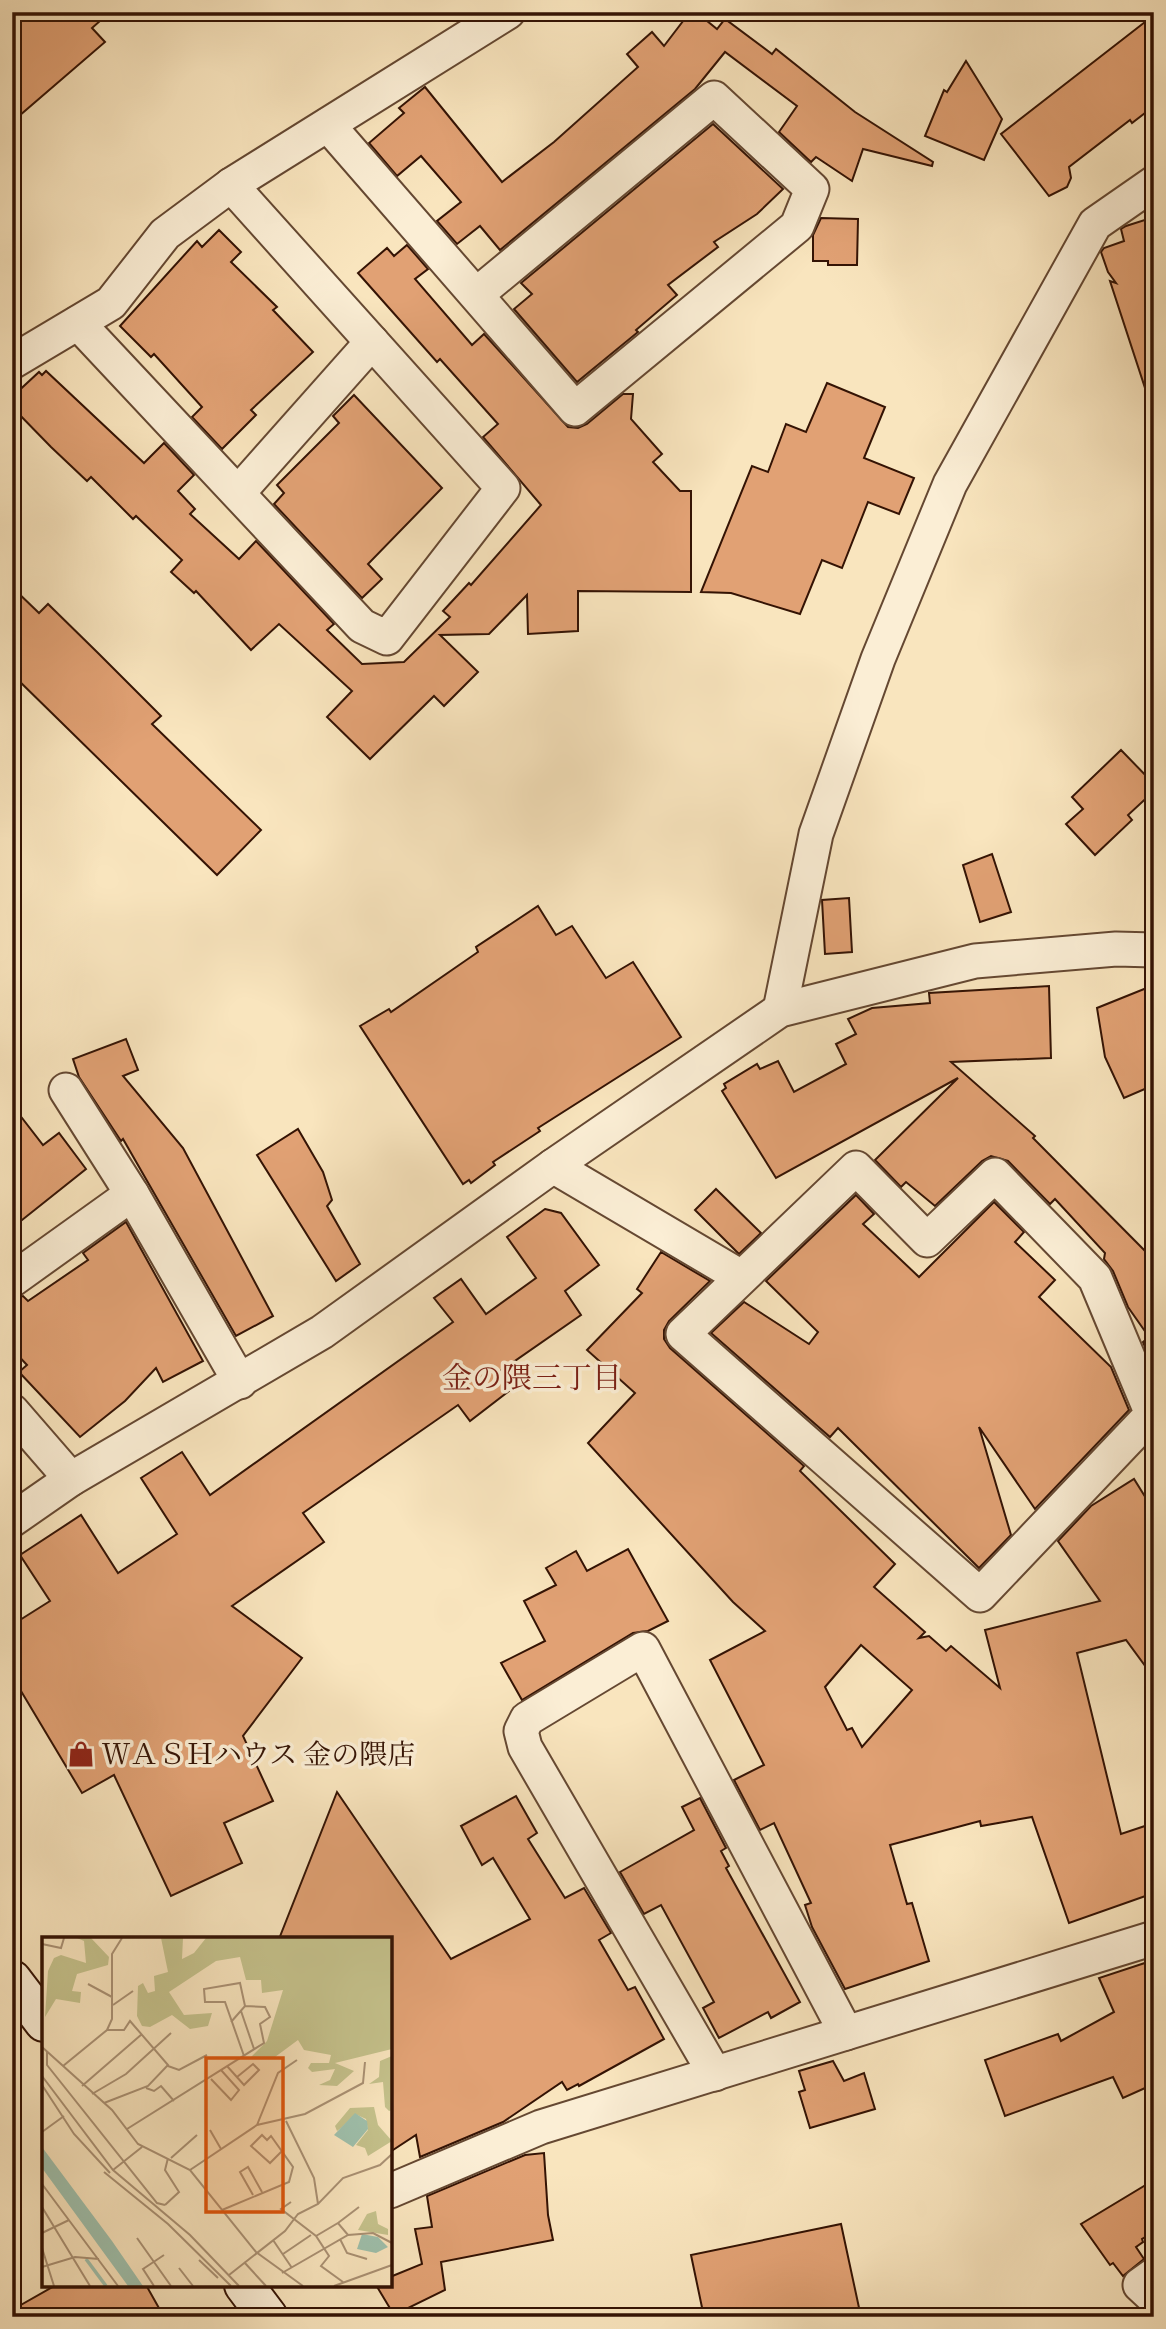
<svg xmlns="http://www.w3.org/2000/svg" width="1166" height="2329" viewBox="0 0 1166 2329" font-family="'Sorts Mill Goudy','Noto Serif JP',serif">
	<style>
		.building { fill: #e1a174; stroke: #341304; stroke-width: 2; fill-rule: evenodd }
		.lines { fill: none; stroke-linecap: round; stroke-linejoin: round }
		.minor-casing { stroke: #654832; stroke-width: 37 }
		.secondary-casing { stroke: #341304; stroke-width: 42 }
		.minor { stroke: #fbeed5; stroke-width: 33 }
		.secondary { stroke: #fbeed5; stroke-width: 38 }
		.labels { text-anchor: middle; stroke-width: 7; stroke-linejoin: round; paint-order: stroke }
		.poi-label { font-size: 28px; fill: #341304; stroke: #fbeed5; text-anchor: start }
		.neighbourhood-label { font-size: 30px; fill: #7a1f14; stroke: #fbeed5 }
		.inset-river { fill: none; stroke: #9fc0ac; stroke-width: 3.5 }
		.inset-road { fill: none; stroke: #aa9174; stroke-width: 2 }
		.view { fill: #df560c; fill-opacity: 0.15; stroke: #df560c; stroke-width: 3.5 }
		.inset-edge { fill: none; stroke: #341304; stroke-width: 3.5 }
	</style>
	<rect width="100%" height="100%" fill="#f9e5be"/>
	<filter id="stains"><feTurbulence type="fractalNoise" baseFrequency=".00286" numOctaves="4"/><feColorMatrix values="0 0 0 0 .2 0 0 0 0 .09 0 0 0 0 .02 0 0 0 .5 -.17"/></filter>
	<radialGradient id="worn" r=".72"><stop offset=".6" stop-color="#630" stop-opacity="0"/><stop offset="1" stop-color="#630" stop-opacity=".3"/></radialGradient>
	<!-- building -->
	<g class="building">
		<path d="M12,12H110L92,28L105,42L12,122Z"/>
		<path d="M690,12H696L717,29L725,19L772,54L776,49L855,112L933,162L932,166L863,149L852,181L816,157L811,162L779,132L797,106L725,52L695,89L500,250L480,226L457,244L437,221L461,202L421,156L397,176L369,143L404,113L399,108L425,87L502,182L554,142L638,67L627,54L652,32L664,46Z"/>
		<path d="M1154,15V106L1132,123L1130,120L1069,167L1071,178L1067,187L1049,196L1001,134Z"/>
		<path d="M966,61L1002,119L984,160L925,136L944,90L947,92Z"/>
		<path d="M713,124L783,189L757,214L714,242L718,247L668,285L677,295L636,330L638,332L577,382L514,309L532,294L521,283Z"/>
		<path d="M1154,217V396L1148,397L1110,281L1116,283L1108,272L1101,252L1104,248L1124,241L1121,229L1126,226Z"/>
		<path d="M821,218L858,219L857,265H828V261H813V235Z"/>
		<path d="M219,230L241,252L231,262L277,307L273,310L313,352L251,410L256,415L222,449L192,417L202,407L154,354L151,357L120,326L197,241L202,247Z"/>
		<path d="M407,245L428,269L415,279L472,345L484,334L568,427L578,428L587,424L623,394H633L631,419L662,454L653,462L680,491H691V592L578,591V631L528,634L527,595L489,634L440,635L478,672L444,706L434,696L370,759L327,717L352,691L279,624L251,650L196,591L194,593L171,572L182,560L136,516L133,519L91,477L87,481L51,447L12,407V397L39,372L42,375L46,371L144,463L164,443L194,475L178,491L195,509L190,514L239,559L256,541L334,624L327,630L362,664L404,662L450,617L443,611L469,583L471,585L541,505L483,437L498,424L440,359L437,362L358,273L387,248L394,256Z"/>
		<path d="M827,383L885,407L864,458L914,478L899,514L868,502L842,568L822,560L800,614L731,593L701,592L752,466L768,472L786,424L806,432Z"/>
		<path d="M354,395L442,488L368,564L382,579L362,598L274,504L284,493L277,485L339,423L333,416Z"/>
		<path d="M12,587L39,613L48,604L98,653L161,716L152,724L261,830L217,875L12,674Z"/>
		<path d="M1121,750L1154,784V791L1128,815L1132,820L1095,855L1066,824L1083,809L1072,797Z"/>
		<path d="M992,854L1011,912L980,922L963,865Z"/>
		<path d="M849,898L852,952L825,954L822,900Z"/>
		<path d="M538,906L556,935L572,926L606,978L633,962L681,1037L538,1128L540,1131L493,1162L495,1165L471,1183L469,1180L463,1184L360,1026L389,1009L391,1012L478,952L476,947Z"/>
		<path d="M1154,985V1085L1124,1098L1105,1057L1097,1008Z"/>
		<path d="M1049,986L1051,1058L951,1062L1035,1136L1033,1138L1154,1260V1369L1143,1342L1149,1337L1128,1307L1113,1271L1104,1259L1105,1253L1055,1199L1050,1204L1008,1161L991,1156L982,1161L935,1206L906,1182L901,1187L875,1160L958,1078L776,1178L722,1091L726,1088L724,1084L757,1064L760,1069L778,1061L794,1092L846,1064L836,1044L856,1034L848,1019L872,1008L930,1003L929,993Z"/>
		<path d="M126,1039L138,1070L123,1076L183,1148L273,1316L236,1336L123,1139L121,1141L79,1077L73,1059Z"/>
		<path d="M12,1105L43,1145L59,1133L86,1169L12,1228Z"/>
		<path d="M298,1129L323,1172L332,1200L327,1206L360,1264L336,1281L257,1155Z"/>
		<path d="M716,1189L761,1233L739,1254L695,1210Z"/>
		<path d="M856,1195L874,1214L863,1224L919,1277L994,1202L1024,1232L1015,1242L1055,1280L1039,1297L1111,1367L1129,1410L1035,1509L979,1427L1011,1535L979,1568L838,1428L830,1437L711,1333L744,1302L809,1344L818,1332L766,1281Z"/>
		<path d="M545,1209L561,1213L599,1265L565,1291L581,1315L496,1374L509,1391L470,1421L458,1405L303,1513L324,1542L232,1606L302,1658L243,1736L273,1801L224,1823L242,1863L171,1896L114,1775L82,1793L12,1676V1625L50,1601L20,1555L81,1515L118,1573L177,1534L141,1478L182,1452L210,1495L453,1322L434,1298L461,1279L486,1314L536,1278L507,1237Z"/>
		<path d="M126,1222L203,1361L163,1382L156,1368L125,1401L80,1437L19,1372L27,1365L12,1349V1299L23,1296L28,1301L88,1260L83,1253Z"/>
		<path d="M661,1252L710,1281L669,1321L664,1330V1339L670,1348L804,1466L800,1471L895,1564L874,1587L925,1632L919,1638L929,1636L946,1651L951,1646L1000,1688L985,1630L1100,1601L1058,1541L1091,1506L1134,1479L1154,1511V1678L1126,1640L1077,1653L1121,1834L1154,1823V1893L1069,1923L1032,1817L981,1826L980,1821L890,1845L907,1904L912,1903L929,1961L845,1989L812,1927L805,1905L811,1903L774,1823L760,1830L734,1780L764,1765L710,1660L765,1631L733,1602L588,1443L635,1393L587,1350L642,1293L637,1289ZM861,1645L912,1690L862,1747L852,1728L847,1730L825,1687Z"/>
		<path d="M628,1549L668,1621L648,1631L633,1633L522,1700L501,1663L545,1641L524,1601L556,1585L546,1568L576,1551L587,1571Z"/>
		<path d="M337,1792L451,1959L530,1919L493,1858L482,1865L461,1826L516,1796L537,1833L528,1839L565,1898L584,1888L611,1933L599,1940L628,1990L635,1987L664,2039L579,2086L578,2084L567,2090L562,2082L503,2122L420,2157L416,2135L390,2152V1939H279Z"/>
		<path d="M700,1798L726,1848L721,1851L729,1866L726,1868L800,2002L771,2018L768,2012L719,2038L703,2008L714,2002L661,1905L644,1914L620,1872L694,1830L682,1807Z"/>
		<path d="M1154,1960V2084L1123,2098L1113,2077L1005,2116L985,2060L1058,2034L1061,2041L1114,2012L1099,1978Z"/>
		<path d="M833,2061L844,2081L864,2073L875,2109L810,2128L799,2092L805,2090L799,2071Z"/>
		<path d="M544,2153L548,2215L553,2240L441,2262L445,2290L394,2315L376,2285H390V2277L422,2264L415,2229L432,2227L427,2196L525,2155Z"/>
		<path d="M1154,2180V2232L1142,2239L1143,2242L1136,2247L1144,2259L1123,2276L1113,2263L1110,2265L1081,2224Z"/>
		<path d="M841,2224L861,2317H704L691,2255Z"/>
		<path d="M56,2285H146L164,2317H12V2310Z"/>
	</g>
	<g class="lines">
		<!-- minor casing -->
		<g class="minor-casing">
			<g id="minor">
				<path d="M328,125L575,409L797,226L812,189L714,98L476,295"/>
				<path d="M78,323L362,626L387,638L503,488L231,185"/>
				<path d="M12,362L111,303L165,234L231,185L508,12"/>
				<path d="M238,493L372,342"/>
				<path d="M780,1010L816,834L878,659L950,484L1095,224L1154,183"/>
				<path d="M66,1090L132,1194L240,1382"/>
				<path d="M553,1166L741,1277"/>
				<path d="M12,1280L132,1194"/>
				<path d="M12,1411L71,1479"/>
				<path d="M1151,1415L980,1595L683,1334L856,1168L927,1240L995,1175L1095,1278L1154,1419"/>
				<path d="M12,1520L71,1479L322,1332L553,1166L780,1010L975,961L1116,949L1154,950"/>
				<path d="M715,2074L525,1747L521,1731L527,1719L643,1649L846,2033"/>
				<path d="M390,2191L541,2127L1154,1938"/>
				<path d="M1154,2275L1140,2285L1154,2298"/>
			</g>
		</g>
		<!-- secondary casing -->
		<g class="secondary-casing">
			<g id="secondary">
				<path d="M12,1980L44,2022"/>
				<path d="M244,2285L268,2317"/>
			</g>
		</g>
		<!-- minor -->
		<use href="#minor" class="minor"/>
		<!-- secondary -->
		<use href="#secondary" class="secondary"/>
	</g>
	<!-- icons -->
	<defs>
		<g id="shop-bare" transform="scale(2.1)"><path d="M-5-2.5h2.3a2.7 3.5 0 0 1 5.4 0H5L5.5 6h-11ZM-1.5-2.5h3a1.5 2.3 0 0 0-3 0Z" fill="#8f2418" stroke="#fbeed5" stroke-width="2.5" paint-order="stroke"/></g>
	</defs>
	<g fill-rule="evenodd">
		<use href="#shop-bare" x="81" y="1754"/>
	</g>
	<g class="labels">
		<!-- poi labels -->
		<g class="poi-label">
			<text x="102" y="1764">ＷＡＳＨハウス 金の隈店</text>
		</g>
		<!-- neighbourhood labels -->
		<g class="neighbourhood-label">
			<text x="532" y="1388">金の隈三丁目</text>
		</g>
	</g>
	<!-- overview -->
	<g transform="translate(42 1937)">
		<rect width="350" height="350" fill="#f9e5be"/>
		<path d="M35,1H49L67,20L66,28L35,37L30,54L39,55L38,66L14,62L3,80L6,34L12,21L19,18L44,26L42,4ZM119,1H141L140,22L152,16L164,1H350V112L293,126L312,134L295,149L277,148L288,143L293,132L270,135L266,131L269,126H287L289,118L262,113L256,103L233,120H209L225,104L241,53L220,56L219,43H204L198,20L174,24L127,55L142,78L170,76L166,89L148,92L130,78L108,90L100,89L95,79L96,49L101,46L106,56L113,54L112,39L126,35ZM350,119V173L347,174L343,170L341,145L327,147L337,140L338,124ZM332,170L336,188L350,204L326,219L323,211L314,208L326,193L324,182L313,177L299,191L295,194L293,189L308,171ZM334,274L336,287L346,292V298L316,293L325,277Z" fill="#c5c28c"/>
		<path d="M313,176L325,184L326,192L311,210L292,198ZM0,210L70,304L101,349H86L0,231ZM320,297L336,300L346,310L334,316L315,312Z" fill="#9fc0ac"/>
		<path class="inset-river" d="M44,322L64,349"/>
		<path class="inset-road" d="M0,7L19,11L22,1M46,47L70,60M71,68L91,54M199,74L212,112M0,110L70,173L96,207L148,233L214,315L261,349M5,115V128L115,266L123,268M202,119L183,65H163L162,52L198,46L203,69M21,129L65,93L70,82V17L80,1M126,129L137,133L165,118M185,129L202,148L217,133L211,127L195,140M0,139L71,233L148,298L197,349M169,142L189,163L197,153L179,133M0,148L32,197L68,236M40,149L100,97M104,151L112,154L119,149L132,164M50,157L84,137L129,96M62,166L106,149L126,128L88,84L82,93H65M244,184L272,241L276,267M215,188L236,136L255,123M85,192L222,106L218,87L228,80L223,70L203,69L189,85M168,193L179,212M0,195L22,179M129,221L155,198M71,233L100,210M148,233L215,188L263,177L321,146L323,125M62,235L126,287L189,349M0,247L76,349M211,258L198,235L206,230L220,255M249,265L239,272L274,299L287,319L279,329L301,345M123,268L137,255L123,233L126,221M0,270L48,349M180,273L247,245L251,230L229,199L225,203L220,198L209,209L228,226L240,214M296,286L317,270M0,296L27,283M274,299L296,286L306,298M95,301L129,349M298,302L305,316L325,322M231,303L250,331M0,311L12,349M241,317L269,298M157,323L176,341M202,325L224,349M0,330L33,320L57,322M137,331L151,349M240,336L306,298L331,296L350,306M187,338L243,294L256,277L276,267L301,241L338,228L350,217M112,349L101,332L122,318M292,349L350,328"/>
		<path class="view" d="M164,121H241V275H164Z"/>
		<rect width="350" height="350" class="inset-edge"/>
	</g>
	<!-- margin -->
	<rect width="1166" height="2329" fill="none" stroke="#f9e5be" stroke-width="42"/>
	<rect x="14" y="14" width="1138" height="2301" fill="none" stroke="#341304" stroke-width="3.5"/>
	<rect x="21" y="21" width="1124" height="2287" fill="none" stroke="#341304" stroke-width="2"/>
	<rect width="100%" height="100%" filter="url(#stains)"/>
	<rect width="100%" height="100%" fill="url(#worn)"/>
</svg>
